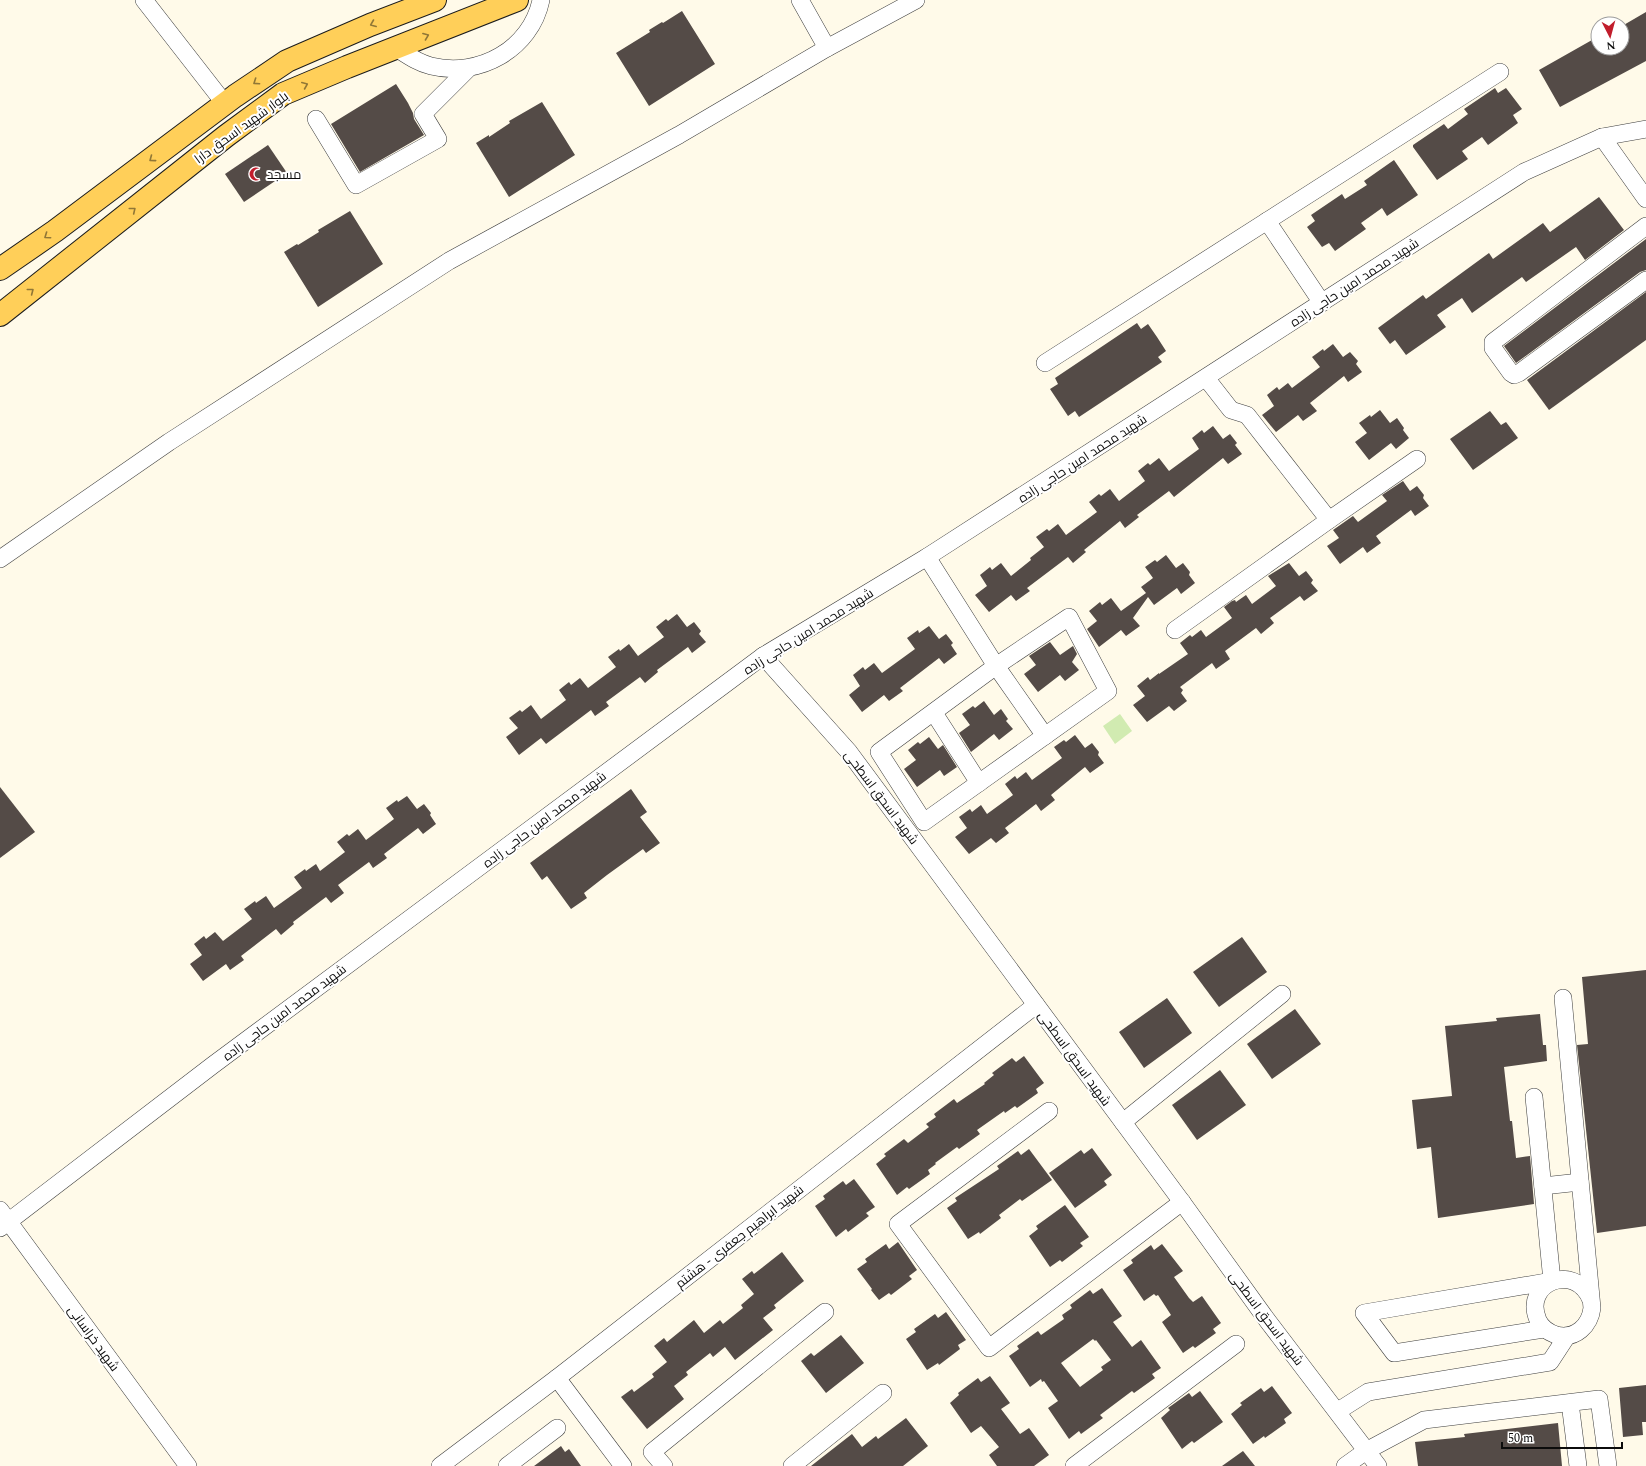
<svg xmlns="http://www.w3.org/2000/svg" width="1646" height="1466" viewBox="0 0 1646 1466" font-family="Spectral,Cairo,serif">
	<style>
		.green { fill: #d1ebb1 }
		.building { fill: #544b47; fill-rule: evenodd }
		.lines { fill: none; stroke-linecap: round; stroke-linejoin: round }
		.minor-casing { stroke: #3e3e3e; stroke-width: 18 }
		.major-casing { stroke: #1c1c1c; stroke-width: 24 }
		.minor { stroke: #fff; stroke-width: 17 }
		.major { stroke: #ffcf59; stroke-width: 22 }
		.oneway { stroke: #917736 }
		.labels { text-anchor: middle; stroke-width: 4; stroke-linejoin: round; paint-order: stroke }
		.street-label { font-size: 13px; fill: #0b0b0b; stroke: #fff }
		.poi-label { font-size: 13px; fill: #0b0b0b; stroke: #fff; text-anchor: start }
	</style>
	<rect width="100%" height="100%" fill="#fffae9"/>
	<!-- green -->
	<path class="green" d="M1120,714L1132,731L1115,744L1103,726Z"/>
	<!-- building -->
	<g class="building">
		<path d="M682,11L715,64L649,106L616,53L650,32L649,30L662,22L663,23Z"/>
		<path d="M1646,12V61L1560,107L1539,70L1592,40L1597,48H1622V26Z"/>
		<path d="M396,84L408,103L413,113L414,119L424,135L360,172L331,124Z"/>
		<path d="M1495,88L1498,93L1506,88L1522,109L1513,115L1518,123L1488,145L1482,137L1462,151L1468,159L1437,180L1413,147V145L1444,124L1448,129L1468,114L1464,109Z"/>
		<path d="M542,102L575,155L509,197L476,143L489,135V137L510,123L509,121Z"/>
		<path d="M268,145L287,173L244,202L225,174Z"/>
		<path d="M1394,160L1418,195L1387,216L1382,208L1361,223L1366,229L1335,251L1329,243L1322,247L1307,227L1315,221L1311,215L1342,194L1345,199L1367,185L1364,181Z"/>
		<path d="M1599,197L1624,230L1585,260L1576,247L1526,282L1522,277L1472,313L1462,298L1437,315L1446,327L1406,355L1395,340L1390,344L1378,328L1423,295L1426,299L1489,253L1493,259L1543,223L1550,232Z"/>
		<path d="M350,211L383,264L318,307L284,252L297,244L298,245L319,232L318,230Z"/>
		<path d="M1646,239V270L1640,272L1516,363L1504,346Z"/>
		<path d="M1646,292V340L1549,410L1527,380Z"/>
		<path d="M1137,323L1141,329L1148,324L1157,337L1166,351L1158,357L1162,362L1079,417L1075,411L1068,416L1050,389L1058,384L1055,378Z"/>
		<path d="M1333,344L1343,357L1350,352L1358,361L1356,364L1362,372L1348,382L1344,376L1310,403L1317,411L1303,421L1298,415L1276,432L1262,415L1274,406L1267,395L1277,387L1279,390L1288,383L1292,388L1320,367L1312,357L1323,349L1324,351Z"/>
		<path d="M1380,410L1390,423L1397,418L1404,428L1403,430L1409,438L1396,449L1391,443L1369,460L1355,442L1367,433L1359,423L1370,415L1371,417Z"/>
		<path d="M1490,411L1501,425L1506,422L1518,438L1473,470L1450,439Z"/>
		<path d="M1213,426L1223,439L1230,434L1237,443L1235,445L1242,454L1228,464L1223,458L1174,497L1169,491L1137,515L1139,517L1125,528L1120,521L1084,550L1086,552L1073,563L1068,557L1027,588L1030,591L1016,601L1011,595L989,612L975,595L987,586L980,575L990,567L992,570L1001,563L1011,576L1031,560L1030,558L1044,547L1036,537L1047,529L1049,531L1058,524L1066,535L1097,512L1089,502L1099,494L1101,496L1110,489L1119,501L1145,481L1138,471L1148,463L1150,465L1159,458L1169,471L1199,449L1192,438L1202,430L1204,433Z"/>
		<path d="M1403,481L1410,491L1417,486L1424,495L1423,498L1429,506L1415,516L1411,510L1376,536L1381,543L1367,553L1363,547L1340,564L1327,546L1339,538L1333,530L1353,516L1358,522L1387,501L1382,495Z"/>
		<path d="M1166,555L1176,568L1183,563L1190,572L1189,575L1195,583L1181,594L1177,588L1154,605L1148,597L1133,618L1140,626L1126,636L1121,630L1099,647L1087,629L1097,621L1089,611L1100,602L1102,605L1111,598L1121,611L1146,593L1141,587L1153,578L1145,567L1155,560L1157,562Z"/>
		<path d="M1289,563L1299,576L1306,571L1313,580L1311,583L1318,591L1304,601L1300,596L1270,618L1274,623L1261,634L1256,628L1225,651L1230,659L1216,669L1212,663L1180,687L1183,690L1181,693L1187,701L1174,711L1169,706L1147,722L1133,705L1145,696L1137,686L1148,677L1150,680L1159,673V674L1188,654L1180,643L1190,635L1192,637L1201,630L1206,637L1232,618L1224,607L1232,601L1235,600L1236,602L1246,595L1252,604L1276,586L1268,576Z"/>
		<path d="M677,614L687,627L694,622L701,631L699,634L706,642L692,653L688,647L657,670L658,672L645,683L640,677L606,702L609,706L595,716L591,710L546,744L541,738L519,755L506,737L518,728L509,718L520,710L522,712L531,705L541,719L566,700L559,690L569,682L571,685L580,678L588,688L616,667L608,657L619,649L620,651L629,644L638,656L664,637L656,627L666,619L668,621Z"/>
		<path d="M929,626L939,639L946,634L953,643L951,645L957,654L944,664L939,658L900,688L903,691L889,701L884,695L862,712L849,695L860,686L853,675L863,667L865,670L874,663L882,673L915,649L907,638L918,630L919,633Z"/>
		<path d="M1050,642L1060,655L1073,646L1077,654L1072,662L1079,670L1065,681L1060,675L1038,692L1024,674L1036,665L1029,656Z"/>
		<path d="M984,701L994,715L1001,709L1008,719L1006,721L1013,729L999,740L994,734L971,752L959,733L970,725L962,714L973,706L975,708Z"/>
		<path d="M1075,735L1085,748L1092,743L1099,752L1098,755L1104,763L1090,773L1085,767L1051,795L1055,800L1041,811L1036,804L1005,828L1009,833L996,843L991,838L969,854L955,837L967,828L959,817L970,809L972,812L981,805L987,814L1013,795L1005,784L1015,776L1017,779L1026,772L1032,780L1062,758L1054,747L1064,740L1066,742Z"/>
		<path d="M929,737L938,749L943,745L957,767L944,776L940,770L917,787L904,769L916,760L908,750L918,742L920,744Z"/>
		<path d="M0,787L35,832L0,858Z"/>
		<path d="M631,789L647,812L640,817L660,843L646,853L643,849L607,875L584,893L587,898L571,909L547,876L542,880L530,863Z"/>
		<path d="M407,796L417,809L424,804L431,813L430,815L436,824L423,834L418,828L384,854L387,858L373,868L369,862L338,885L344,893L331,903L326,897L293,922L294,924L281,935L276,929L241,956L244,960L230,970L226,964L203,981L190,964L202,955L194,944L204,936L206,939L215,932L223,941L252,919L244,909L255,901L256,903L266,896L274,908L302,888L294,877L305,869L306,871L316,864L320,871L345,852L337,842L347,834L349,836L358,829L366,840L394,819L386,808L397,800L398,802Z"/>
		<path d="M1242,937L1267,972L1219,1007L1193,972Z"/>
		<path d="M1646,970V1226L1597,1233L1577,1045L1588,1044L1582,977Z"/>
		<path d="M1167,998L1192,1033L1144,1068L1119,1032Z"/>
		<path d="M1295,1009L1321,1044L1272,1079L1247,1044Z"/>
		<path d="M1540,1014L1543,1045H1546L1547,1061L1504,1067L1510,1121H1512L1516,1158L1530,1156L1534,1204L1438,1218L1431,1147L1417,1149L1412,1100L1452,1096L1445,1026L1497,1021L1496,1018Z"/>
		<path d="M1024,1056L1044,1083L1036,1089L1038,1093L1017,1108L1015,1106L1005,1113L1004,1111L977,1130L980,1134L959,1149L957,1147L935,1163L936,1164L928,1170L930,1174L909,1189L907,1187L897,1195L876,1164L886,1156L884,1154L904,1139L908,1143L929,1127L926,1124L936,1117L934,1114L954,1099L957,1103L985,1084L984,1083L994,1075L992,1073L1012,1058L1016,1062Z"/>
		<path d="M1220,1070L1246,1105L1197,1140L1172,1105Z"/>
		<path d="M1092,1148L1112,1175L1104,1181L1107,1185L1075,1208L1049,1173L1081,1150L1084,1154Z"/>
		<path d="M1029,1149L1052,1180L1022,1201L1020,1199L999,1215L1001,1218L980,1234L979,1232L968,1239L947,1208L957,1201L955,1198L999,1169L997,1166L1018,1151L1021,1155Z"/>
		<path d="M854,1179L875,1207L866,1213L869,1216L848,1232L846,1229L836,1237L815,1206L825,1199L823,1196L843,1181L846,1185Z"/>
		<path d="M1065,1205L1089,1237L1080,1243L1083,1246L1062,1262L1060,1260L1050,1267L1029,1236L1038,1229L1036,1226Z"/>
		<path d="M898,1242L917,1270L909,1276L912,1279L891,1295L889,1293L879,1300L871,1290L872,1289L857,1269L867,1262L865,1259L886,1244L889,1249Z"/>
		<path d="M1162,1244L1183,1271L1174,1277L1189,1298L1193,1302L1202,1296L1221,1323L1213,1329L1216,1333L1195,1348L1193,1346L1183,1353L1162,1322L1171,1315L1158,1295L1156,1296L1154,1294L1144,1301L1123,1270L1133,1263L1131,1260L1151,1245L1154,1250Z"/>
		<path d="M782,1252L804,1281L774,1305L776,1308L763,1318L773,1330L735,1360L725,1347L713,1357L710,1353L686,1372L688,1375L674,1386L684,1399L647,1429L621,1397L632,1389L634,1392L654,1377L652,1374L667,1362L654,1346L664,1338L667,1342L694,1320L704,1333L720,1320L723,1324L743,1308L741,1305L754,1294L742,1279L752,1271L754,1274Z"/>
		<path d="M1102,1288L1122,1316L1113,1322L1132,1347L1141,1340L1161,1368L1152,1374L1155,1378L1134,1393L1132,1391L1100,1415L1103,1418L1081,1434L1079,1431L1069,1439L1048,1408L1058,1401L1044,1381L1042,1382L1041,1379L1030,1387L1009,1356L1019,1349L1017,1346L1038,1331L1041,1335L1064,1319L1062,1315L1072,1308L1070,1305L1090,1290L1093,1294ZM1093,1339L1095,1341L1096,1340L1111,1360L1101,1367L1103,1370L1080,1387L1061,1363Z"/>
		<path d="M946,1312L966,1340L958,1345L960,1349L939,1365L938,1363L927,1370L906,1339L916,1332L914,1329L935,1314L938,1318Z"/>
		<path d="M841,1335L864,1363L826,1393L801,1361L811,1353L814,1356Z"/>
		<path d="M990,1376L1010,1403L1001,1409L1020,1434L1029,1428L1049,1455L1034,1466H997L989,1455L999,1447L981,1426L971,1433L950,1403L959,1395L958,1393L978,1378L981,1382Z"/>
		<path d="M1646,1385V1422H1642L1643,1435L1623,1437L1619,1388Z"/>
		<path d="M1272,1386L1292,1413L1284,1419L1286,1423L1265,1438L1264,1436L1253,1444L1231,1414L1242,1405L1240,1403L1261,1388L1264,1392Z"/>
		<path d="M1200,1391L1223,1422L1194,1443L1192,1441L1182,1449L1161,1418L1170,1410L1168,1408L1189,1393L1192,1397Z"/>
		<path d="M906,1418L928,1446L903,1466H811L852,1434L862,1447L876,1436L878,1439Z"/>
		<path d="M1558,1423L1562,1466H1418L1415,1442L1465,1437L1464,1434Z"/>
		<path d="M561,1446L565,1452L569,1449L581,1466H534Z"/>
		<path d="M1243,1451L1255,1466H1222Z"/>
	</g>
	<g class="lines">
		<!-- minor casing -->
		<g class="minor-casing">
			<g id="minor">
				<path d="M144,0L225,104"/>
				<path d="M800,0L827,48"/>
				<path d="M396,48C407,55 418,63 431,66C479,78 531,49 541,0"/>
				<path d="M316,119L356,185L438,139L423,114L469,68"/>
				<path d="M1602,137L1646,199"/>
				<path d="M1267,221L1322,303"/>
				<path d="M1646,226L1493,342V348L1511,373L1514,375L1519,373L1646,280"/>
				<path d="M1045,363L1500,72"/>
				<path d="M1206,378L1231,410L1247,415L1329,520"/>
				<path d="M927,557L996,666L1045,736"/>
				<path d="M0,559L169,442L449,261L679,135L827,48L916,0"/>
				<path d="M1069,617L1108,691L924,822L879,752L996,666Z"/>
				<path d="M1175,630L1329,520L1417,459"/>
				<path d="M763,656L849,752L1182,1202L1267,1320L1378,1466"/>
				<path d="M934,713L979,783"/>
				<path d="M1563,998L1592,1308C1590,1325 1576,1340 1556,1335C1548,1332 1541,1327 1538,1320C1522,1283 1575,1261 1591,1300"/>
				<path d="M1534,1097L1552,1281L1364,1313L1394,1353L1544,1329"/>
				<path d="M1049,1111L898,1224L989,1348L1182,1202"/>
				<path d="M1123,1122L1282,994"/>
				<path d="M1543,1186L1580,1182"/>
				<path d="M0,1210L188,1466"/>
				<path d="M0,1228L213,1065L763,656L927,557L1524,172L1602,137L1646,129"/>
				<path d="M557,1378L623,1466"/>
				<path d="M1570,1403L1578,1466"/>
				<path d="M1338,1411L1368,1392L1550,1362L1567,1336"/>
				<path d="M440,1466L557,1378L1036,1005"/>
				<path d="M507,1466L557,1428"/>
				<path d="M664,1466L652,1452L825,1312"/>
				<path d="M792,1466L883,1393"/>
				<path d="M1074,1466L1236,1344"/>
				<path d="M1345,1466L1366,1451L1424,1420L1599,1399L1608,1466"/>
			</g>
		</g>
		<!-- major casing -->
		<g class="major-casing">
			<g id="major">
				<path d="M0,269L55,231L235,96L287,61L370,25L435,0"/>
				<path d="M0,315L226,136L283,94L347,67L517,0"/>
			</g>
		</g>
		<!-- minor -->
		<use href="#minor" class="minor"/>
		<!-- major -->
		<use href="#major" class="major"/>
	</g>
	<!-- one-way arrows -->
	<defs><path id="oneway-chevron" d="M-2-3.5L2.5 0L-2 3.5" fill="none" stroke-width="1.6" stroke-linecap="round" stroke-linejoin="round"/></defs>
	<g class="oneway">
		<use href="#oneway-chevron" transform="translate(373 24) rotate(158)"/>
		<use href="#oneway-chevron" transform="translate(426 36) rotate(-21)"/>
		<use href="#oneway-chevron" transform="translate(256 82) rotate(146)"/>
		<use href="#oneway-chevron" transform="translate(305 85) rotate(-23)"/>
		<use href="#oneway-chevron" transform="translate(152 159) rotate(143)"/>
		<use href="#oneway-chevron" transform="translate(133 210) rotate(-39)"/>
		<use href="#oneway-chevron" transform="translate(47 236) rotate(145)"/>
		<use href="#oneway-chevron" transform="translate(31 291) rotate(-38)"/>
	</g>
	<!-- icons -->
	<defs>
		<g id="mosque-bare" transform="scale(1.08)"><path d="M3.5-4.9A6 6 0 1 0 3.5 4.9A5 5 0 1 1 3.5-4.9Z" fill="#c11d2c" stroke="#fff" stroke-width="2.5" paint-order="stroke"/></g>
	</defs>
	<g fill-rule="evenodd">
		<use href="#mosque-bare" x="256" y="174"/>
	</g>
	<g class="labels">
		<!-- street labels -->
		<g class="street-label">
			<text transform="translate(241 127) rotate(-36)" y="5">بلوار شهید اسحق دارا</text>
			<text transform="translate(1354 282) rotate(-33)" y="5">شهید محمد امین حاجی زاده</text>
			<text transform="translate(1082 458) rotate(-33)" y="5">شهید محمد امین حاجی زاده</text>
			<text transform="translate(808 631) rotate(-32)" y="5">شهید محمد امین حاجی زاده</text>
			<text transform="translate(882 797) rotate(53)" y="5">شهید اسحق اسطحی</text>
			<text transform="translate(544 819) rotate(-37)" y="5">شهید محمد امین حاجی زاده</text>
			<text transform="translate(284 1012) rotate(-37)" y="5">شهید محمد امین حاجی زاده</text>
			<text transform="translate(1075 1058) rotate(54)" y="5">شهید اسحق اسطحی</text>
			<text transform="translate(739 1236) rotate(-38)" y="5">شهید ابراهیم جعفری - هشتم</text>
			<text transform="translate(1267 1318) rotate(53)" y="5">شهید اسحق اسطحی</text>
			<text transform="translate(94 1338) rotate(54)" y="5">شهید خراسانی</text>
		</g>
		<!-- poi labels -->
		<g class="poi-label">
			<text x="267" y="179">مسجد</text>
		</g>
	</g>
	<!-- north arrow -->
	<g transform="translate(1610 36) rotate(174)"><circle r="19" fill="#ffffff" stroke="#9d9d9d"/>
	<path d="M0-3L7 15L0 10L-7 15Z" fill="#c11d2c"/>
	<text y="-6" font-size="11" font-weight="bold" text-anchor="middle" fill="#0b0b0b">N</text>
	</g>
	<!-- scale -->
	<path d="M1502 1442v6h120v-6" fill="none" stroke="#0b0b0b" stroke-width="2"/>
	<text x="1508" y="1442" font-size="12" fill="#0b0b0b" stroke="#ffffff" stroke-width="3" paint-order="stroke">50 m</text>
</svg>
